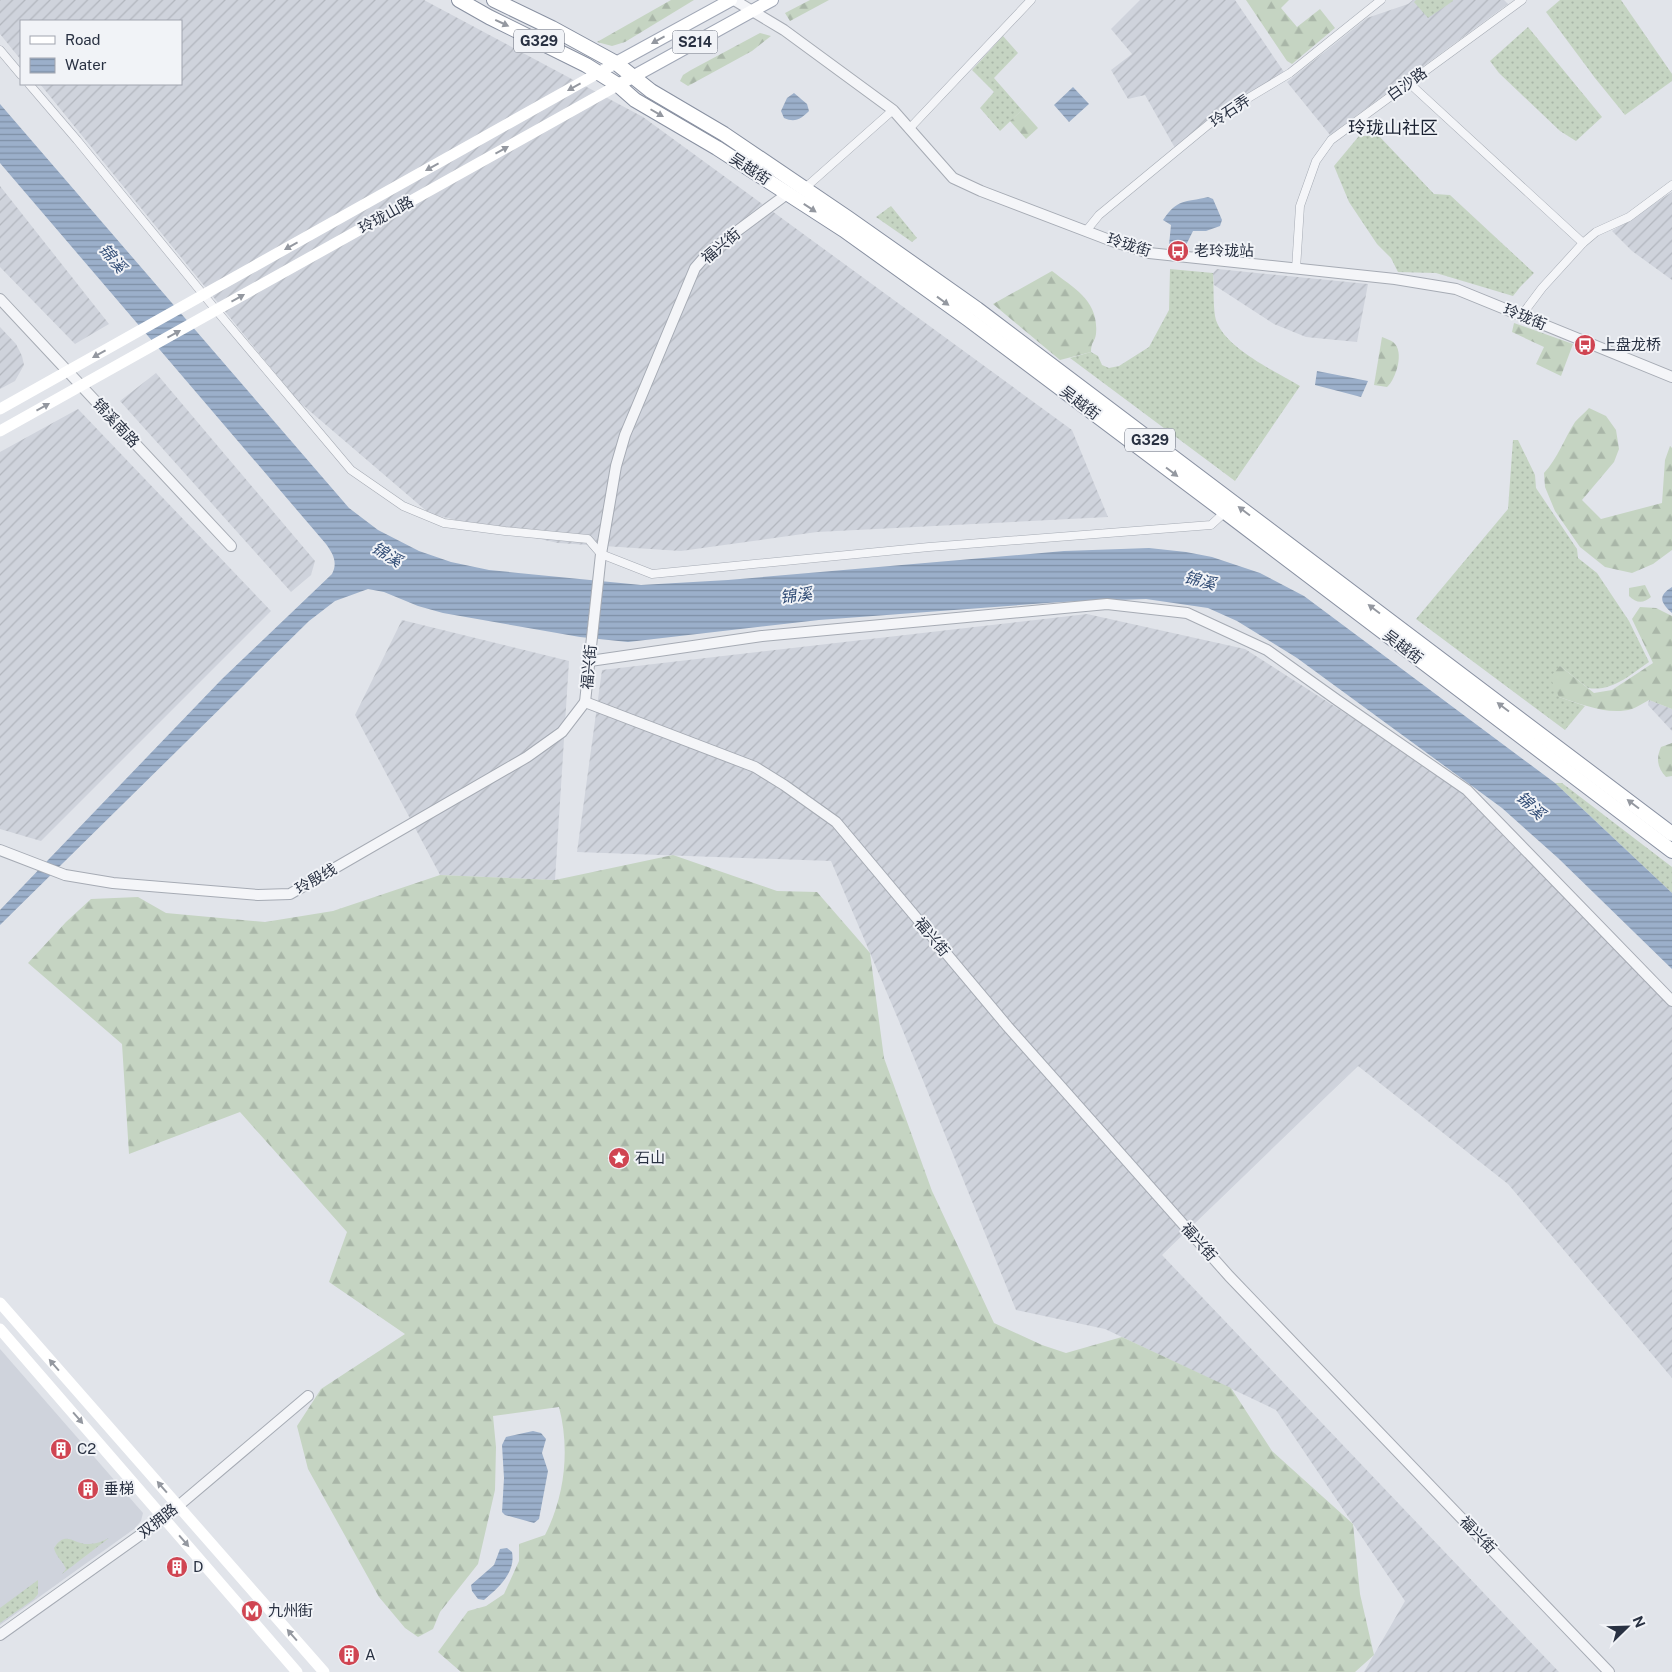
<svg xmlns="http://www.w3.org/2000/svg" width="1672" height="1672" viewBox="0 0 1672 1672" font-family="'Public Sans','Noto Sans SC',sans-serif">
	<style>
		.built { fill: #cfd3dc }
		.industrial { fill: url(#industrial-furrows) }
		.grass { fill: url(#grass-dots) }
		.forest { fill: url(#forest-firs) }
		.water { fill: url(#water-rules) }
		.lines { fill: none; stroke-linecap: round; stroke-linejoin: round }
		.minor-casing { stroke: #a6abb4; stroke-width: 9 }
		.tertiary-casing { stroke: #a6abb4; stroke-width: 12 }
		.primary-casing { stroke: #a0a7b6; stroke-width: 14 }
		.trunk-casing { stroke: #8890a1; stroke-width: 16 }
		.minor { stroke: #f4f5f8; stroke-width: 8 }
		.tertiary { stroke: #f4f5f8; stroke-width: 10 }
		.secondary { stroke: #fff; stroke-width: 11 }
		.primary { stroke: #fff; stroke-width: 12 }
		.trunk { stroke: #fff; stroke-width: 14 }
		.oneway { fill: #9498a0 }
		.labels { text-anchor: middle; stroke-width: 4; stroke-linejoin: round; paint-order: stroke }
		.shield { fill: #f1f3f7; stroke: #656b78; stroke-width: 1 }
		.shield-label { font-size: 14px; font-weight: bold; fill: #293142 }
		.street-label { font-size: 15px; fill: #293142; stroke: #f1f3f7 }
		.poi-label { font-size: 15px; fill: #293142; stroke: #f1f3f7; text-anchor: start }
		.water-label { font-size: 16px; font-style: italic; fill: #324d76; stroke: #f1f3f7 }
		.quarter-label { font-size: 18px; fill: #1b2232; stroke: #f1f3f7 }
	</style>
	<defs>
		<pattern id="industrial-furrows" width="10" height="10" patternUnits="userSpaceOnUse" patternTransform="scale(1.25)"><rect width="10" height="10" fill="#cfd3dc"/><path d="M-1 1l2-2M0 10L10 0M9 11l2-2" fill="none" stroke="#b2b6be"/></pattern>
		<pattern id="grass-dots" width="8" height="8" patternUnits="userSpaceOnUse" patternTransform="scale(1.25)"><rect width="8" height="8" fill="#c5d4c2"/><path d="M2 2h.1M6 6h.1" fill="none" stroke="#a9b6a8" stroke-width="1.8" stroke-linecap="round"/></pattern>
		<pattern id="forest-firs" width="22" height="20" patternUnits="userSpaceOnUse" patternTransform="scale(1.25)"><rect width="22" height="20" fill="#c5d4c2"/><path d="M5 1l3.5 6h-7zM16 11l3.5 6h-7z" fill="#a9b6a8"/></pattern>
		<pattern id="water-rules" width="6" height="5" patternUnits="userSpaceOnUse" patternTransform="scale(1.25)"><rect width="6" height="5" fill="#9bafca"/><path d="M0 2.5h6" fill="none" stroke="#7e8fa6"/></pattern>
	</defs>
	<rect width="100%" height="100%" fill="#e1e4ea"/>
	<!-- built -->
	<path class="built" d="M0,1349L143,1513L141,1521L134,1529L0,1625Z"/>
	<!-- industrial -->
	<g class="industrial">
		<path d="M0,0H424L643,117L1072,430L1108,517L817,532L681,551L558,543L430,514L298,401L40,84H181V21H21V60L0,34Z"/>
		<path d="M1140,0H1235L1284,72L1222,110L1175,148L1145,95L1128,99L1111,70L1132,54L1111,29Z"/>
		<path d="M1413,0H1504L1508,4L1330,135L1287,82L1367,18L1408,4Z"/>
		<path d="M0,186L109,324L75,344L0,267Z"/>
		<path d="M1672,192V280L1632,251L1612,231Z"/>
		<path d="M1217,269L1368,284L1357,342L1306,337L1274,324L1214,285L1213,273Z"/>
		<path d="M0,327L16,344L22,356L24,365L15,381L0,389Z"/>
		<path d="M156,373L315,561L311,575L291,592L120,401Z"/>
		<path d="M78,409L271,611L41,841L0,829V452Z"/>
		<path d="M1087,614L1245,649L1479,799L1672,1005V1378L1508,1184L1358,1066L1162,1255L1559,1672H1364L1405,1601L1276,1410L1105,1329L1016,1310L901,1026L831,861L577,852L602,670Z"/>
		<path d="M402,620L569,661L555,880L440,875L355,715Z"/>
		<path d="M1649,700L1672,709V731L1648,705Z"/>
	</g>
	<!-- grass -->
	<g class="grass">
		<path d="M1416,0H1453V1L1428,18L1414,2Z"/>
		<path d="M1560,0H1621L1672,74V81L1625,115L1595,78L1546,12Z"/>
		<path d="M1528,27L1602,117L1576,141L1560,131L1499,73L1490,61Z"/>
		<path d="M1003,36L1018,53L994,78L1022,110L1000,131L980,108L994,92L972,70Z"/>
		<path d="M1359,136H1379L1434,194L1450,195L1534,273L1521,286L1513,296L1436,273L1398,272L1391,258L1377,244L1349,202L1334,166Z"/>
		<path d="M891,206L917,238L912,242L876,217Z"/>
		<path d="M1170,269L1213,273C1214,287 1213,302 1215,316C1220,346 1275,371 1300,386L1235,481L1070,358L1091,352L1098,356L1102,365L1109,368L1119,366L1149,347L1169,310Z"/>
		<path d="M1513,440H1518L1535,475L1536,488L1577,549L1578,558L1597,573L1629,621L1649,662C1630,675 1612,692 1588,688L1560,666L1559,697L1585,706L1565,730L1416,619L1508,509Z"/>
		<path d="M1555,783H1562L1672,867V893Z"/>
		<path d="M109,1538L62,1574L66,1569C63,1561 56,1557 54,1548C66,1529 74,1545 89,1544C96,1544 103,1541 109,1538Z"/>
		<path d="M38,1580V1594L34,1599L0,1623V1608Z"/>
	</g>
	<!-- forest -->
	<g class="forest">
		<path d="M671,0H694L625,42L612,46L597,42Z"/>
		<path d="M810,0H829L790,21L785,13Z"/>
		<path d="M1246,0H1289L1281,8L1297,27L1320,9L1335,28L1292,64L1287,61Z"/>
		<path d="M760,33L771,36L752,51L688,86L680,81L683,75L691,70Z"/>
		<path d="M1022,110L1038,128L1026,139L1010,121Z"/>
		<path d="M1052,271C1075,289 1099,301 1096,334C1095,342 1091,341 1091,352L1060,360L993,304Z"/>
		<path d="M1514,323L1573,344L1561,376L1536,364L1544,347L1512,332Z"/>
		<path d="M1382,337C1385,338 1390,340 1393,342C1405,351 1396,379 1387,387L1374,385Z"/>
		<path d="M1589,408L1606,416L1616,430L1619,449L1614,462L1582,500L1601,519L1662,503L1665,460L1670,446L1672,448V550L1653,564L1632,573L1605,567L1580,547L1555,511L1545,487L1544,473C1558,458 1564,439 1575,422C1579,417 1585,413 1589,408Z"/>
		<path d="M1645,585L1651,597C1643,604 1636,603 1629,596V588Z"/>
		<path d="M1640,607L1656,608L1672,616V709L1649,700C1643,703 1637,707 1632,709C1609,716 1581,704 1559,697L1550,677L1560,666L1594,693L1612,690L1653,663L1632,619Z"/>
		<path d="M1672,743V776L1666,777C1657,767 1656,759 1661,747Z"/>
		<path d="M673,855L777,891L817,892L870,953L884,1058L932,1191L994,1323L1042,1345L1066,1353L1122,1337L1231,1388L1272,1451L1353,1524L1360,1594L1374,1655L1355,1672H461L438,1652L468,1611L486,1606L504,1594L519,1561V1544L545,1535C565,1496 570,1449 559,1407L493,1416L496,1447L495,1490L478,1564L440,1612L433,1629L418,1637L405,1628L379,1597L308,1469L297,1426L321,1389L405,1334L329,1282L347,1232L240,1112L129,1154L122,1044L28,963L66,922L91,899L138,897L166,913L265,922L333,911L440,875L555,880Z"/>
	</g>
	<!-- water -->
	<g class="water">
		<path d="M1073,87L1089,104L1069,122L1054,105Z"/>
		<path d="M794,93L807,104L809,111C801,119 795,123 784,118L781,111L787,98Z"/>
		<path d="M0,104L349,508L378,530L419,551L451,562L489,570L641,585L728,580L1064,551L1149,548L1186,552L1212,557L1260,573L1304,596L1555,783L1672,893V969L1558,858L1502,808L1297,658L1237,621L1208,608L1146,599L1061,602L819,620L628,642L580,637L443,613L418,606L384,592L368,589L335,601L309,621L0,925V910L222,679L332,574C338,562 333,554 326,544L0,163Z"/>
		<path d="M1208,197L1213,199L1222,220L1220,226L1206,231H1193L1186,245H1169L1171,225L1163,220C1178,198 1184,203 1208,197Z"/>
		<path d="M1317,371L1368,381L1361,397L1315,385Z"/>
		<path d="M1672,587V613C1661,603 1657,596 1672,587Z"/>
		<path d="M533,1431L541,1433L546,1439L542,1453L548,1471L539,1519L534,1523L505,1515L502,1512L504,1478L502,1445L506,1437Z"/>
		<path d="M507,1548L512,1552C516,1573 498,1588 484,1600L478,1599L472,1591L471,1585L494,1565L500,1549Z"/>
	</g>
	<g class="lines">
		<!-- minor casing -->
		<g class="minor-casing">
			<g id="minor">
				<path d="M0,50L21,75"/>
				<path d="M1409,83L1583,243"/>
				<path d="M29,84L77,140L216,310L351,470L403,506L444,523L505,531L588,539L601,554L652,574L929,547L1211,525L1225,512"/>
				<path d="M909,129L1031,0"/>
				<path d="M805,188L893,110"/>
				<path d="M1086,231L1099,215L1208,125L1230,109L1290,73L1381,0"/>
				<path d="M1296,269L1300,206L1316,161L1331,140L1522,0"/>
				<path d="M1521,316L1542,288L1583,243L1596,232L1629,217L1672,185"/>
			</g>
		</g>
		<!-- tertiary casing -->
		<g class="tertiary-casing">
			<g id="tertiary">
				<path d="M734,0L784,30L893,110L953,178L981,191L1112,241L1149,253L1395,279L1456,289L1672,377"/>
				<path d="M787,194L709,252L695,268L625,435L616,466L601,554L585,702L755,767L784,785L836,822L1008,1027L1229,1276L1609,1672"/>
				<path d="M0,299L231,546"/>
				<path d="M590,661L762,636L1107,604L1187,613L1267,650L1337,700L1467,790L1672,1001"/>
				<path d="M0,850L65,875L113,883L258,895L290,894L527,757L562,732L585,702"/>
				<path d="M0,1635L164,1518L308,1396"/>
			</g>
		</g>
		<!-- primary casing -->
		<g class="primary-casing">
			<g id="primary">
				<path d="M616,63L731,0"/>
				<path d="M618,85L772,0"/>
			</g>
		</g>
		<!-- trunk casing -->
		<g class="trunk-casing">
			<g id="trunk">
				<path d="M459,0L489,17L586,65L618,85L635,100L717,148L844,230L968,319L1225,512L1672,851"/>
				<path d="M494,0L552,28L616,63L651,91L724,134L848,218L977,309L1672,834"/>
			</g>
		</g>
		<!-- minor -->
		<use href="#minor" class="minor"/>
		<!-- tertiary -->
		<use href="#tertiary" class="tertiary"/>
		<!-- secondary -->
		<g class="secondary">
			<path d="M0,409L616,63"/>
			<path d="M0,431L618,85"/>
			<path d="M0,1303L324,1672"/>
			<path d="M0,1329L297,1672"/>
		</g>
		<!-- primary -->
		<use href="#primary" class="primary"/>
		<!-- trunk -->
		<use href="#trunk" class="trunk"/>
	</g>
	<!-- one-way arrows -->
	<defs><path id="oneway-solid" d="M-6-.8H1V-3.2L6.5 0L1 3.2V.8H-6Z" transform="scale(1.25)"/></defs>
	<g class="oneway">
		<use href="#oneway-solid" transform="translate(502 23) rotate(25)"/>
		<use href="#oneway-solid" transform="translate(658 40) rotate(151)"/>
		<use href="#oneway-solid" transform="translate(574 87) rotate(151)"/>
		<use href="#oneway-solid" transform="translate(657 113) rotate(30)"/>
		<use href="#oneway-solid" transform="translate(502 150) rotate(-29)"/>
		<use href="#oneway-solid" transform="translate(432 167) rotate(151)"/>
		<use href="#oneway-solid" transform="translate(810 208) rotate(33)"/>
		<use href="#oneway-solid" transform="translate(291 246) rotate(151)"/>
		<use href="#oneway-solid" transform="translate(238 298) rotate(-29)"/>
		<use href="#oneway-solid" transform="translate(943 301) rotate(36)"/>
		<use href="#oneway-solid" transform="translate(174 334) rotate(-29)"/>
		<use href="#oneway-solid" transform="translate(99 354) rotate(151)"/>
		<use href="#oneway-solid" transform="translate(43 407) rotate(-29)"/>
		<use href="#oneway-solid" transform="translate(1172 472) rotate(37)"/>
		<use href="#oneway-solid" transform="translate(1244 511) rotate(-143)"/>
		<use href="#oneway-solid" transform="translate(1374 609) rotate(-143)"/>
		<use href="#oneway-solid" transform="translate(1503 707) rotate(-143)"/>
		<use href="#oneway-solid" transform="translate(1633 804) rotate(-143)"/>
		<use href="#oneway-solid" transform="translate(54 1365) rotate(-131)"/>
		<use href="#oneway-solid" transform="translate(78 1418) rotate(49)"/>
		<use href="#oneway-solid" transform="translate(162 1487) rotate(-131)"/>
		<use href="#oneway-solid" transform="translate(184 1541) rotate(49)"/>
		<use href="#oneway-solid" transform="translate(292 1635) rotate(-131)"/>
	</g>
	<!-- icons -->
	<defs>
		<g id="bus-disc" transform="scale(1.125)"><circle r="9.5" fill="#d04552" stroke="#f1f3f7"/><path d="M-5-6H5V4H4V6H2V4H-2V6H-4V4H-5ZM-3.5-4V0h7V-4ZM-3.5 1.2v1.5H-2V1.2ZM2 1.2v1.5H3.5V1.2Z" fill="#fff"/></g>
		<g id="sight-disc" transform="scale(1.125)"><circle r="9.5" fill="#d04552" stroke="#f1f3f7"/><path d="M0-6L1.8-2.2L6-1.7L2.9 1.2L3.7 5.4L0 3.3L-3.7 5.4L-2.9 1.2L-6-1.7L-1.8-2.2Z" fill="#fff"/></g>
		<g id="building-disc" transform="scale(1.125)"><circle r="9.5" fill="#d04552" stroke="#f1f3f7"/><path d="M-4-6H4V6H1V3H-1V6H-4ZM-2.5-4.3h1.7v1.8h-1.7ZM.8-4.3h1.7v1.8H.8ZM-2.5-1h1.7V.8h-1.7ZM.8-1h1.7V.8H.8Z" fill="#fff"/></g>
		<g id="metro-disc" transform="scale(1.125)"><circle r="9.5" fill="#d04552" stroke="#f1f3f7"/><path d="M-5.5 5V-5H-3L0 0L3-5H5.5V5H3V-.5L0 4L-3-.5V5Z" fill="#fff"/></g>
	</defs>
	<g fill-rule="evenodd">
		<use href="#bus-disc" x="1178" y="251"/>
		<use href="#bus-disc" x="1585" y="345"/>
		<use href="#sight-disc" x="619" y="1158"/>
		<use href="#building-disc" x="61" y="1449"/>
		<use href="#building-disc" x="88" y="1489"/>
		<use href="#building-disc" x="177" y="1567"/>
		<use href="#metro-disc" x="252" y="1611"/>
		<use href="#building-disc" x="349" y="1655"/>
	</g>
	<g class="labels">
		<!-- shield labels -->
		<g class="shield">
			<rect x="514" y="29.5" width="50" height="23" rx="4"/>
			<rect x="672.5" y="30.5" width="45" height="23" rx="4"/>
			<rect x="1125" y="428.5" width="50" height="23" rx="4"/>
		</g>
		<g class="shield-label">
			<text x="539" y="46">G329</text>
			<text x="695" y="47">S214</text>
			<text x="1150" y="445">G329</text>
		</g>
		<!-- street labels -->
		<g class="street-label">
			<text transform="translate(1407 84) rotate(-36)" y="5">白沙路</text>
			<text transform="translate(1230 111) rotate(-34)" y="5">玲石弄</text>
			<text transform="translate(750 169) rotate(33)" y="5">吴越街</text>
			<text transform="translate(386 215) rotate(-29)" y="5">玲珑山路</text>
			<text transform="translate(1129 245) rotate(17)" y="5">玲珑街</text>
			<text transform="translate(721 246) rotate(-40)" y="5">福兴街</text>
			<text transform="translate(1525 317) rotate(22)" y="5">玲珑街</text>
			<text transform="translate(1080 403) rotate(37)" y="5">吴越街</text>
			<text transform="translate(116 423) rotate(47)" y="5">锦溪南路</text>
			<text transform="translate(1403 647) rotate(37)" y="5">吴越街</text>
			<text transform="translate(589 667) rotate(-85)" y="5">福兴街</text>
			<text transform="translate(316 879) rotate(-30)" y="5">玲殷线</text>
			<text transform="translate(932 937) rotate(50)" y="5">福兴街</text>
			<text transform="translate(1199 1242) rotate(48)" y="5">福兴街</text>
			<text transform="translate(158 1521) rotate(-38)" y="5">双拥路</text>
			<text transform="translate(1478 1535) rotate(46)" y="5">福兴街</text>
		</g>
		<!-- poi labels -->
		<g class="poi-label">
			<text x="1194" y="256">老玲珑站</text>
			<text x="1601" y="350">上盘龙桥</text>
			<text x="635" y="1163">石山</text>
			<text x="77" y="1454">C2</text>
			<text x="104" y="1494">垂梯</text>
			<text x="193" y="1572">D</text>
			<text x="268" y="1616">九州街</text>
			<text x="365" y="1660">A</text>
		</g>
		<!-- water labels -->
		<g class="water-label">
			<text transform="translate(113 258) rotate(50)" y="6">锦溪</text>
			<text transform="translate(387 554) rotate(31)" y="6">锦溪</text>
			<text transform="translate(1200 580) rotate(15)" y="6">锦溪</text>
			<text transform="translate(796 595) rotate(-7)" y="6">锦溪</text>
			<text transform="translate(1531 805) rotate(43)" y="6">锦溪</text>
		</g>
		<!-- quarter labels -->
		<g class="quarter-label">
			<text x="1393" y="134">玲珑山社区</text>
		</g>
	</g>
	<!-- legend -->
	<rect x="20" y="20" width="162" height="65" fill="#f1f3f7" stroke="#a1a5af"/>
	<rect x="30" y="36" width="25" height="8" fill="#ffffff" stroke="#a1a5af"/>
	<text x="65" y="45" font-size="15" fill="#293142">Road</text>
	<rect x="30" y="58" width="25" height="15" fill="url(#water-rules)" stroke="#a1a5af"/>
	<text x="65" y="70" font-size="15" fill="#293142">Water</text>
	<!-- north arrow -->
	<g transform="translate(1627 1627) rotate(67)" stroke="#f1f3f7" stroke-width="4" paint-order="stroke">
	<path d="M0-4L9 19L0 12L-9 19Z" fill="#293142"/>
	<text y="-8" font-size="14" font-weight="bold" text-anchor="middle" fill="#293142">N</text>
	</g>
</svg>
